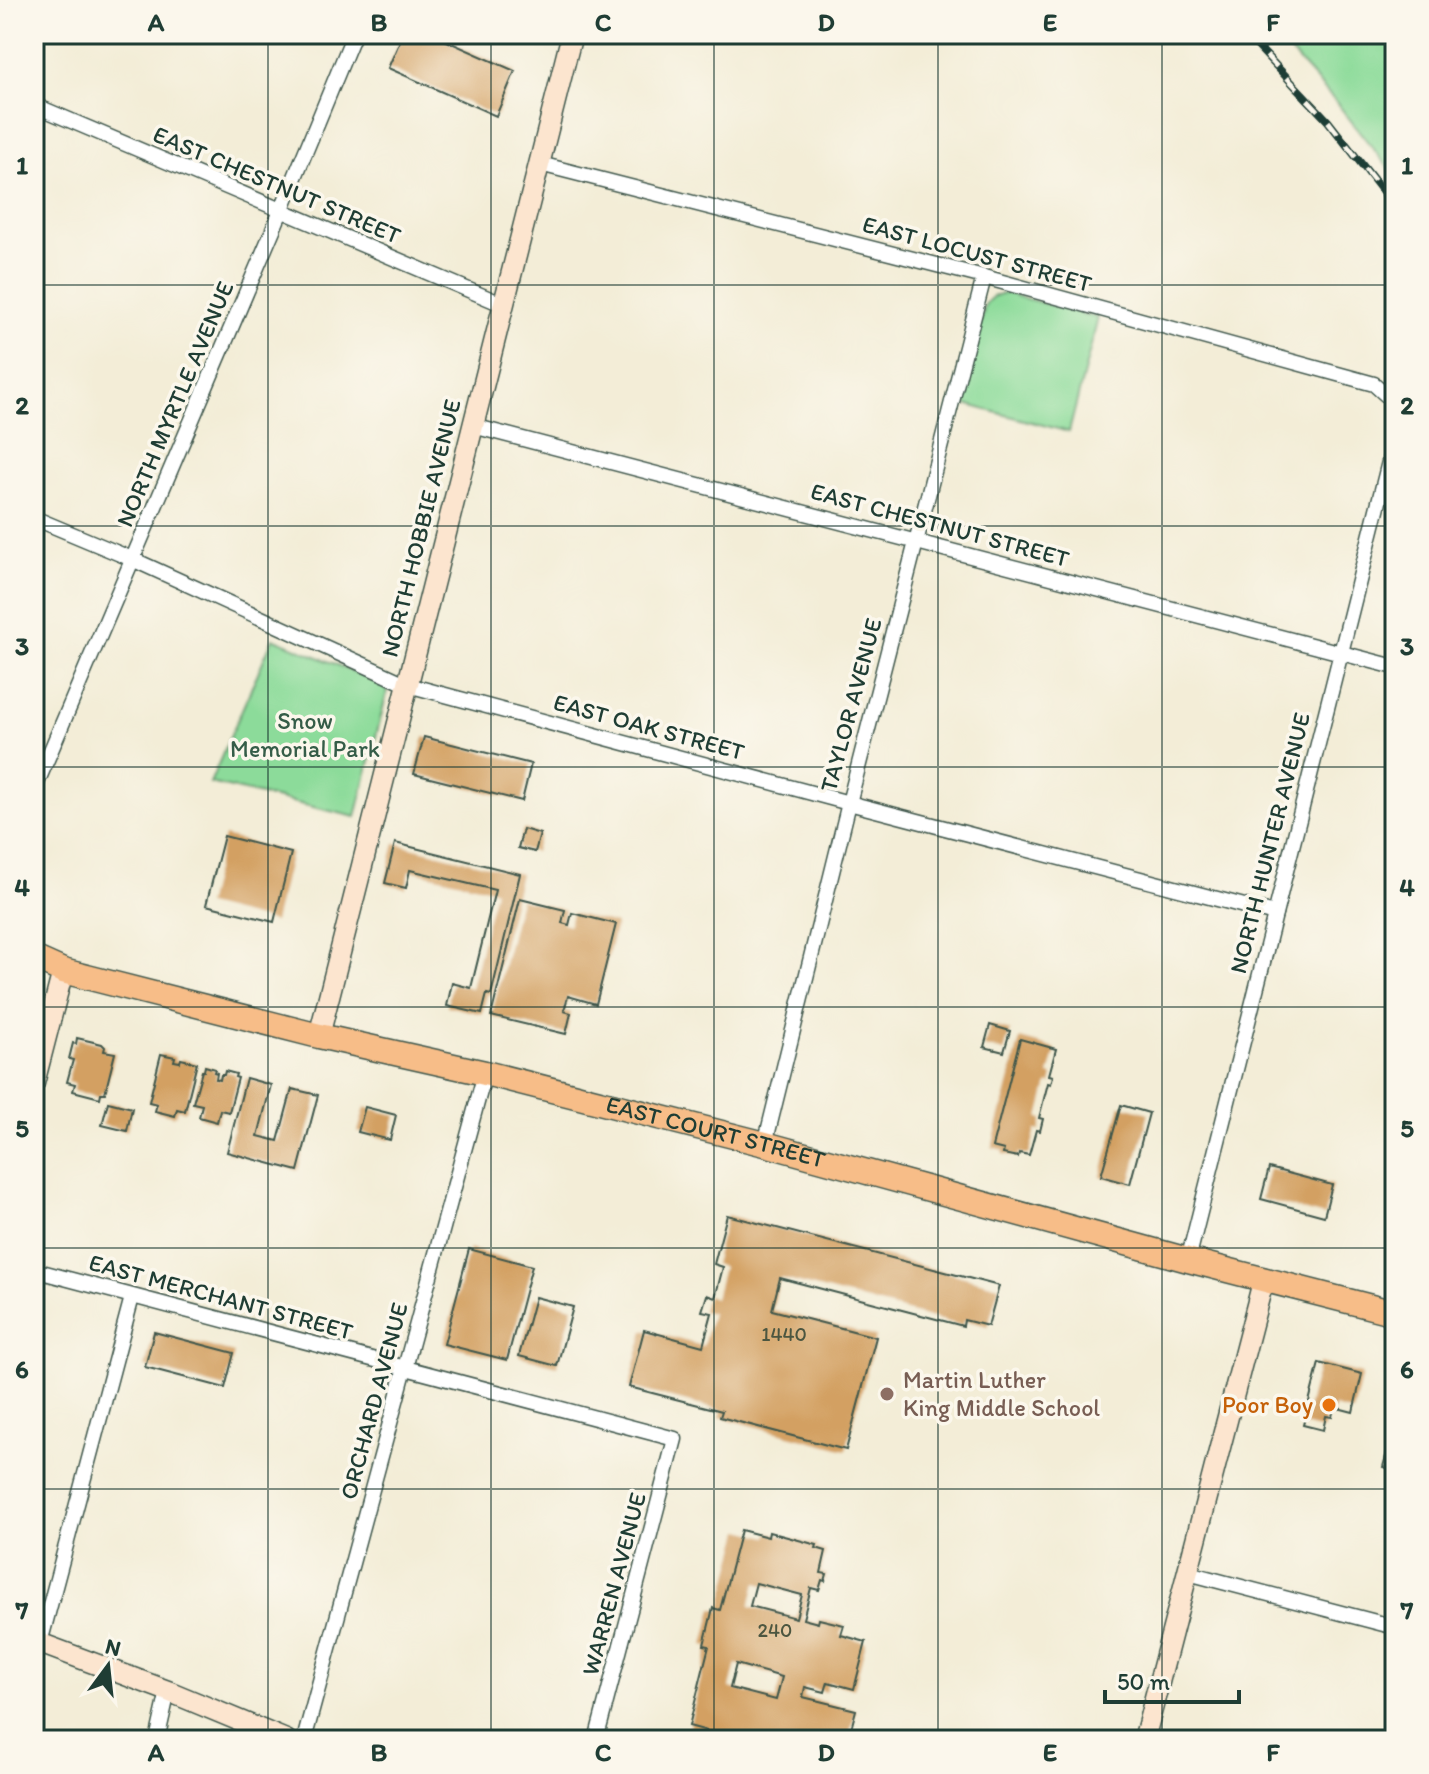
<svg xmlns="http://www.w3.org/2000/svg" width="1429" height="1774" viewBox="0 0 1429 1774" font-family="Itim,sans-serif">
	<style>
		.green { fill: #8cdb9a; stroke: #568c67; stroke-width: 2 }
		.building { fill: #d3a062; fill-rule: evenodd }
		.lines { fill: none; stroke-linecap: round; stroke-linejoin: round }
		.street-casing { stroke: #3f574c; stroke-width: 17 }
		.secondary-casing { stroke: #3f574c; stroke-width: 23 }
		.primary-casing { stroke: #3f574c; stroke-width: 27 }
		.street { stroke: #fff; stroke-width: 14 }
		.secondary { stroke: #fce5cf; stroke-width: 20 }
		.primary { stroke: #f7bd88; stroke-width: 24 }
		.rail-casing { stroke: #1f3d34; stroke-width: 8 }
		.rail { stroke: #fbf7ec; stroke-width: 5; stroke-dasharray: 15; stroke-linecap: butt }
		.grid { fill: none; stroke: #1f3d34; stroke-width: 2; stroke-opacity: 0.55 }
		.education-dot { fill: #8d6e63; stroke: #fbf7ec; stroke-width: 3 }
		.food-dot { fill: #e8710a; stroke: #fbf7ec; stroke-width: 3 }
		.labels { text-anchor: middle; stroke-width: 7; stroke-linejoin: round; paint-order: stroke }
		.number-label { font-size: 20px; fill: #4c5640 }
		.street-label { font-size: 24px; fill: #1f3d34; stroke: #fbf7ec }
		.park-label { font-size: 24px; fill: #355d48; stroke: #fbf7ec }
		.education-label { font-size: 24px; fill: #785e54; stroke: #fbf7ec; text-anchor: start }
		.food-label { font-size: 24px; fill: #c56008; stroke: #fbf7ec; text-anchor: end }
		.neatline { fill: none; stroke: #1f3d34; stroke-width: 3 }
		.grid-label { font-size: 26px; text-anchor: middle; font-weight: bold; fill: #1f3d34 }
	</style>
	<rect width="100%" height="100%" fill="#fbf7ec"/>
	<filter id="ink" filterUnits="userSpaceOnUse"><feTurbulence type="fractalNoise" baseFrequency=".0125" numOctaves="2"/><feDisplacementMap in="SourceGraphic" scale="16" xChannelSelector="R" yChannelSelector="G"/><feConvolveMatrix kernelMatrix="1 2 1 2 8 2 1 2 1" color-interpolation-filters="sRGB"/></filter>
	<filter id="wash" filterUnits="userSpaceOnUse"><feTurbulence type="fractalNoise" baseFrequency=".006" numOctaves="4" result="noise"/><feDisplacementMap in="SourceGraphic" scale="32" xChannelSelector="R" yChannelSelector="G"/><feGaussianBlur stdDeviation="1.8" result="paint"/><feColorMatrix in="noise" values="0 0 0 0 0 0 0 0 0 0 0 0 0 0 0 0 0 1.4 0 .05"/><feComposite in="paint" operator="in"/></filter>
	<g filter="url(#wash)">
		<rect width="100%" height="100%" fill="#f3edd7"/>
		<!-- green -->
		<g class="green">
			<path d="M1274,34H1394L1395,36V176L1335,101Z"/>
			<path d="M1005,293L1098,318L1069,432L961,403L985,305C990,297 995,295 1005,293Z"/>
			<path d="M273,638L385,685L387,692L356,817L210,783Z"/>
		</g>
		<g id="blocks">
			<!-- building -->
			<g class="building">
				<path d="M403,34H431L515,71L496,116L388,68Z"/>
				<path d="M424,737L531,764L522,801L414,774Z"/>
				<path d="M523,829L540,834L535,852L518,848Z"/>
				<path d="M224,836L291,853L274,922L206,905Z"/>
				<path d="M395,843L520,874L491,995L487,994L482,1014L447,1006L452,983L471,988L495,890L410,870L406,888L385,883Z"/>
				<path d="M520,899L565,910L562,923L569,925L572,913L616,924L596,1004L568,996L564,1011L571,1013L566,1034L491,1016Z"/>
				<path d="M990,1025L1010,1031L1004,1052L984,1047Z"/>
				<path d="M77,1038L102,1044L105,1047L104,1051L115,1053L105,1093H101L100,1098L73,1091L75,1084L67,1082L73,1060L69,1059L73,1043L76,1044Z"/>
				<path d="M1020,1039L1056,1049L1049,1075L1053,1076L1051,1084L1048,1083L1039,1118L1043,1119L1040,1131L1036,1130L1029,1155L1019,1153L1018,1157L1003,1154L1004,1150L992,1147Z"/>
				<path d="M161,1054L175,1057L174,1061L180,1062L181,1059L197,1063L185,1111L177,1109L175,1116L155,1111L157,1104L149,1102Z"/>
				<path d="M205,1066L215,1069L214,1072L217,1073L216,1079L220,1080L221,1075H224L225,1071L236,1074L235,1077L238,1078L229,1112L220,1110L217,1122L199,1117L202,1105L193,1103L202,1071H204Z"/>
				<path d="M246,1078L271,1085L258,1136L278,1141L292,1089L318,1095L298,1171L227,1152Z"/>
				<path d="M108,1102L132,1108L127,1131L102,1125Z"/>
				<path d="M1121,1105L1149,1113L1130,1184L1101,1176Z"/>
				<path d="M365,1107L396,1115L390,1140L358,1132Z"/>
				<path d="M1269,1168L1332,1185L1324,1216L1261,1199Z"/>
				<path d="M727,1215L999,1286L988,1326L964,1320L963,1326L780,1278L772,1310L876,1337L846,1450L720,1417L722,1411L629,1387L644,1330L703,1346L712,1313L702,1311L707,1295L715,1298L723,1267L714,1264Z"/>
				<path d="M469,1249L532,1266L507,1360L444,1344Z"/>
				<path d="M535,1297L573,1307L557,1366L519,1356Z"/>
				<path d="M154,1332L234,1353L225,1388L145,1367Z"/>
				<path d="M1319,1363L1362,1374L1353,1412L1334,1407L1332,1417L1326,1416L1323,1430L1303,1425Z"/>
				<path d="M1394,1426H1395V1470L1383,1467Z"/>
				<path d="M741,1530L768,1537L769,1532L817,1545L816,1548L826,1551L821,1573L827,1574L825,1581L822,1580L819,1590L811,1588L803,1619L818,1623L819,1619L844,1625L841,1635L866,1642L854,1689L828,1682L825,1692L805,1687L803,1697L856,1710L848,1740H729L718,1737L716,1740L706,1737L707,1731L689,1726L709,1646L704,1645L713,1608L720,1610ZM756,1583L802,1595L796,1618L750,1606ZM736,1664L782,1677L776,1700L730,1688Z"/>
			</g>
		</g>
	</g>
	<g filter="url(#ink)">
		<use href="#blocks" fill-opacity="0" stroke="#3f574c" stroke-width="2"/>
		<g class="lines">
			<!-- street casing -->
			<g class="street-casing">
				<g id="street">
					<path d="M34,105L504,305"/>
					<path d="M540,164L984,277L1374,384L1395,403"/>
					<path d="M473,426L1395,667"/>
					<path d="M34,518L132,559L408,685L849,803L1275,914"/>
					<path d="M34,790L281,211L354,34"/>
					<path d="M765,1144L849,803L984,277"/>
					<path d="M1188,1260L1395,438"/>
					<path d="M34,1270L675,1439L596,1740"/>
					<path d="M1188,1573L1395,1627"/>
					<path d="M40,1643L132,1297"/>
					<path d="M157,1740L168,1691"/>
					<path d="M304,1740L485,1073"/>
				</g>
			</g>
			<!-- secondary casing -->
			<g class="secondary-casing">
				<g id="secondary">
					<path d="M319,1036L572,34"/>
					<path d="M34,1083L63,971"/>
					<path d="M34,1641L168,1691L286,1740"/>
					<path d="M1144,1740L1264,1278"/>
				</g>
			</g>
			<!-- primary casing -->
			<g class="primary-casing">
				<g id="primary">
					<path id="s1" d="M34,958L63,971L319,1036L485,1073L765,1144L1188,1260L1395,1313"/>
				</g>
			</g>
			<!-- street -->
			<use href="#street" class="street"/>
			<!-- secondary -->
			<use href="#secondary" class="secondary"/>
			<!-- primary -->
			<use href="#primary" class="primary"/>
			<!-- rail casing -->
			<g class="rail-casing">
				<path id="rail" d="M1246,34L1328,121L1395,207"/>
			</g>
			<!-- rail -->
			<use href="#rail" class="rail"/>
		</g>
	</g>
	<!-- grid -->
	<path class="grid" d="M268,34V1740M491,34V1740M714,34V1740M938,34V1740M1162,34V1740M34,285H1395M34,526H1395M34,767H1395M34,1007H1395M34,1248H1395M34,1489H1395"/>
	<!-- markers -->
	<circle class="education-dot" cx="887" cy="1394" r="8"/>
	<circle class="food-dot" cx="1329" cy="1405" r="8"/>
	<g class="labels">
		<!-- number labels -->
		<g class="number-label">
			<text x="784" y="1341">1440</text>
			<text x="775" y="1637">240</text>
		</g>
		<!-- street labels -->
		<g class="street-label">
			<text transform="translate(277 185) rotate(23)" y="8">EAST CHESTNUT STREET</text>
			<text transform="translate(977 254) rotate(15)" y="8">EAST LOCUST STREET</text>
			<text transform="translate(175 404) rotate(-67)" y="8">NORTH MYRTLE AVENUE</text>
			<text transform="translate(940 525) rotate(15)" y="8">EAST CHESTNUT STREET</text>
			<text transform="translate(421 528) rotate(-76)" y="8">NORTH HOBBIE AVENUE</text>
			<text transform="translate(851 705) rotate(-75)" y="8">TAYLOR AVENUE</text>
			<text transform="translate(649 727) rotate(15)" y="8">EAST OAK STREET</text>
			<text transform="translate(1270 843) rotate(-76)" y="8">NORTH HUNTER AVENUE</text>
			<text dy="8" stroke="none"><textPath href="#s1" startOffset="704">EAST COURT STREET</textPath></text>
			<text transform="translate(221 1297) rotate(15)" y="8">EAST MERCHANT STREET</text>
			<text transform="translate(374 1401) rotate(-75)" y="8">ORCHARD AVENUE</text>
			<text transform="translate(614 1584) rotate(-75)" y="8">WARREN AVENUE</text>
		</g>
		<!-- park labels -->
		<g class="park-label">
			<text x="305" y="729">Snow<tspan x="305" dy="28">Memorial Park</tspan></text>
		</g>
		<!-- education labels -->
		<g class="education-label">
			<text x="903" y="1388">Martin Luther<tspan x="903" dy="28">King Middle School</tspan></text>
		</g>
		<!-- food labels -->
		<g class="food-label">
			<text x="1313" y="1413">Poor Boy</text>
		</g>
	</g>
	<!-- margin -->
	<rect width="1429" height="1774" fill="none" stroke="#fbf7ec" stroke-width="88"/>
	<!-- north arrow -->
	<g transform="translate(108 1666) rotate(15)" stroke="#fbf7ec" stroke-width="6" paint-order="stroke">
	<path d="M0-6L14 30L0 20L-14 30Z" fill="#1f3d34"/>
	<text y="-12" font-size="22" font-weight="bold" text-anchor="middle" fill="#1f3d34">N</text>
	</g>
	<!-- scale -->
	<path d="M1105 1690v12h134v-12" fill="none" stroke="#1f3d34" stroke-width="4"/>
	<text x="1117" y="1690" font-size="24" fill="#1f3d34" stroke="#fbf7ec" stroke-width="6" paint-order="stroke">50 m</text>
	<rect x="44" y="44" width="1341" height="1686" class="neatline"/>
	<g class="grid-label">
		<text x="156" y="31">A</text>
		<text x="379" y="31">B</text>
		<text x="603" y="31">C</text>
		<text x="826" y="31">D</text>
		<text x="1050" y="31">E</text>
		<text x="1273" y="31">F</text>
		<text x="22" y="174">1</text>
		<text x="1407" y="174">1</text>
		<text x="22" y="414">2</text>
		<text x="1407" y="414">2</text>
		<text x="22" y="655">3</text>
		<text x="1407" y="655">3</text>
		<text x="22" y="896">4</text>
		<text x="1407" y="896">4</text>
		<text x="22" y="1137">5</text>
		<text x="1407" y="1137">5</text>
		<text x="22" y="1378">6</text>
		<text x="1407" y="1378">6</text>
		<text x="22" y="1619">7</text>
		<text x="1407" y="1619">7</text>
		<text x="156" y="1761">A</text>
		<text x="379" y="1761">B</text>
		<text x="603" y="1761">C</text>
		<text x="826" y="1761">D</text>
		<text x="1050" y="1761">E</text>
		<text x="1273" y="1761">F</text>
	</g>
</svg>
